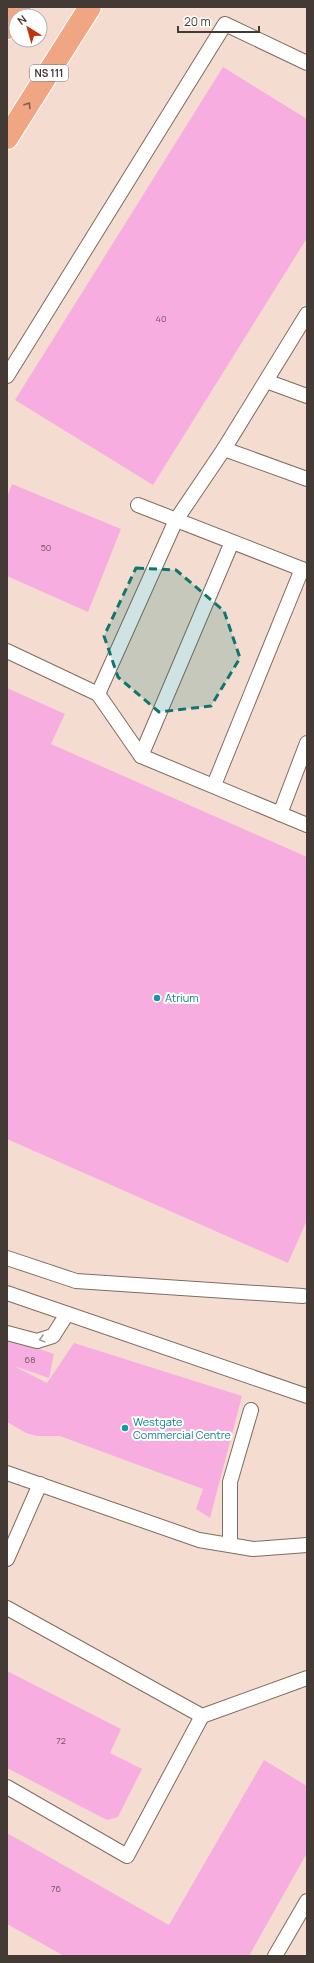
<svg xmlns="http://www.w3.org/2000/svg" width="314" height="1963" viewBox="0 0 314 1963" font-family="Manrope,sans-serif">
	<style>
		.building { fill: #f8ade0 }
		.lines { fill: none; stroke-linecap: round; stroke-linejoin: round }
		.service-casing { stroke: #7f6c5f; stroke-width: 16 }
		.motorway-casing { stroke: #fff; stroke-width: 24 }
		.service { stroke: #fff; stroke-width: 14 }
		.motorway { stroke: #f1a683; stroke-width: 22 }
		.oneway { stroke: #806050 }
		.oneway2 { stroke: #a19c9a }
		.marked { fill: #0f766e; fill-opacity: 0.2; stroke: #0f766e; stroke-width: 3; stroke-dasharray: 8 5; stroke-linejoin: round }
		.culture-dot { fill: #0f9aa8; stroke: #fff; stroke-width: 1.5 }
		.labels { text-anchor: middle; stroke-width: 4; stroke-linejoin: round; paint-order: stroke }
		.number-label { font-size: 9px; fill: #705760 }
		.shield { fill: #fff; stroke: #7b7572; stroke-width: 1 }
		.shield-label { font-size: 10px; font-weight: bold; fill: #433a35 }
		.culture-label { font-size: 11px; fill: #0d838f; stroke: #fff; text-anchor: start }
	</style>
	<rect width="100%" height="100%" fill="#f4ddd0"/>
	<!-- building -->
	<g class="building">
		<path d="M223,67L307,119V238L153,485L15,400Z"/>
		<path d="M12,484L121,529L88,612L7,576V497Z"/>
		<path d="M7,688L65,714L51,744L307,857V1220L288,1263L7,1139Z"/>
		<path d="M7,1338L54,1354L49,1378L14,1366L47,1383L74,1343L242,1396L210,1518L196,1509L203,1489L60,1436H37L26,1433L7,1422Z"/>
		<path d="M7,1671L121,1729L110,1753L142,1769L118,1817L107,1820L7,1768Z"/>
		<path d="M264,1760L307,1786V1853L249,1956H64L7,1924V1833L169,1925Z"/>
	</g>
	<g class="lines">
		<!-- service casing -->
		<g class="service-casing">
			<g id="service">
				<path d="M7,376L225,24L307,63"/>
				<path d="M266,381L307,396"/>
				<path d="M224,449L307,479"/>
				<path d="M138,505L307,571"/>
				<path d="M7,651L98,694L141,756L307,825"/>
				<path d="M98,694L176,520L224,449L307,314"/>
				<path d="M141,756L232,542"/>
				<path d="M214,785L302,569"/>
				<path d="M280,814L307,743"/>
				<path d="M7,1258L76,1281L303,1296"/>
				<path d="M7,1293L307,1396"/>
				<path d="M7,1333L37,1341L53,1336L67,1314"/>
				<path d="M7,1473L199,1540L253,1549L307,1545"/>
				<path d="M230,1545V1482L251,1410"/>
				<path d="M7,1559L40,1484"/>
				<path d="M7,1608L202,1716"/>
				<path d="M7,1787L127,1856L202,1716L307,1678"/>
				<path d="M275,1956L307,1901"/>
			</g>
		</g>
		<!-- motorway casing -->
		<g class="motorway-casing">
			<g id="motorway">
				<path d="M7,28L20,7"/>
				<path d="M7,138L90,7"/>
			</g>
		</g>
		<!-- service -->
		<use href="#service" class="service"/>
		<!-- motorway -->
		<use href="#motorway" class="motorway"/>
	</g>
	<!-- one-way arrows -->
	<defs><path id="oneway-chevron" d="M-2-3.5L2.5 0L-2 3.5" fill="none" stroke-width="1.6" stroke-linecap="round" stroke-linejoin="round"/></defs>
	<use class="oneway" href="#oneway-chevron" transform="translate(28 105) rotate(-58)"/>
	<use class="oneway2" href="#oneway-chevron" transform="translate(42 1339) rotate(165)"/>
	<!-- marked area -->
	<path class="marked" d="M136,568L176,570L224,611L240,658L211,706L159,712L118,677L104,636Z"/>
	<!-- markers -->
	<g class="culture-dot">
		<circle cx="157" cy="998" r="4"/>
		<circle cx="125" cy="1428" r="4"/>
	</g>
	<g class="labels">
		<!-- number labels -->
		<g class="number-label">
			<text x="161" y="322">40</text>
			<text x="46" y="551">50</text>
			<text x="30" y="1363">68</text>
			<text x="61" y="1744">72</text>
			<text x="56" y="1892">76</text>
		</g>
		<!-- shield labels -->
		<rect class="shield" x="30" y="65" width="38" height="16" rx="3"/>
		<g class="shield-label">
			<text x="49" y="77">NS 111</text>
		</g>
		<!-- culture labels -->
		<g class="culture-label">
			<text x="165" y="1002">Atrium</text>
			<text x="133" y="1426">Westgate<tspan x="133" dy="13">Commercial Centre</tspan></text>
		</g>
	</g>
	<!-- border -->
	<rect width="314" height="1963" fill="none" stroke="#433a35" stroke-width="16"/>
	<!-- north arrow -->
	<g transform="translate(28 28) rotate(323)"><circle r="19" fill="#ffffff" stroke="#b4b0ae"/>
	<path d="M0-3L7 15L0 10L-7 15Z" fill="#be340e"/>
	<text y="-6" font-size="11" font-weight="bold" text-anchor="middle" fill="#433a35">N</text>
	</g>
	<!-- scale -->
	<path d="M178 26v6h81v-6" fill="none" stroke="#433a35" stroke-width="2"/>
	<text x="184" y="26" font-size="12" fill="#433a35" stroke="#ffffff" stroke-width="3" paint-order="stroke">20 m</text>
</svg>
